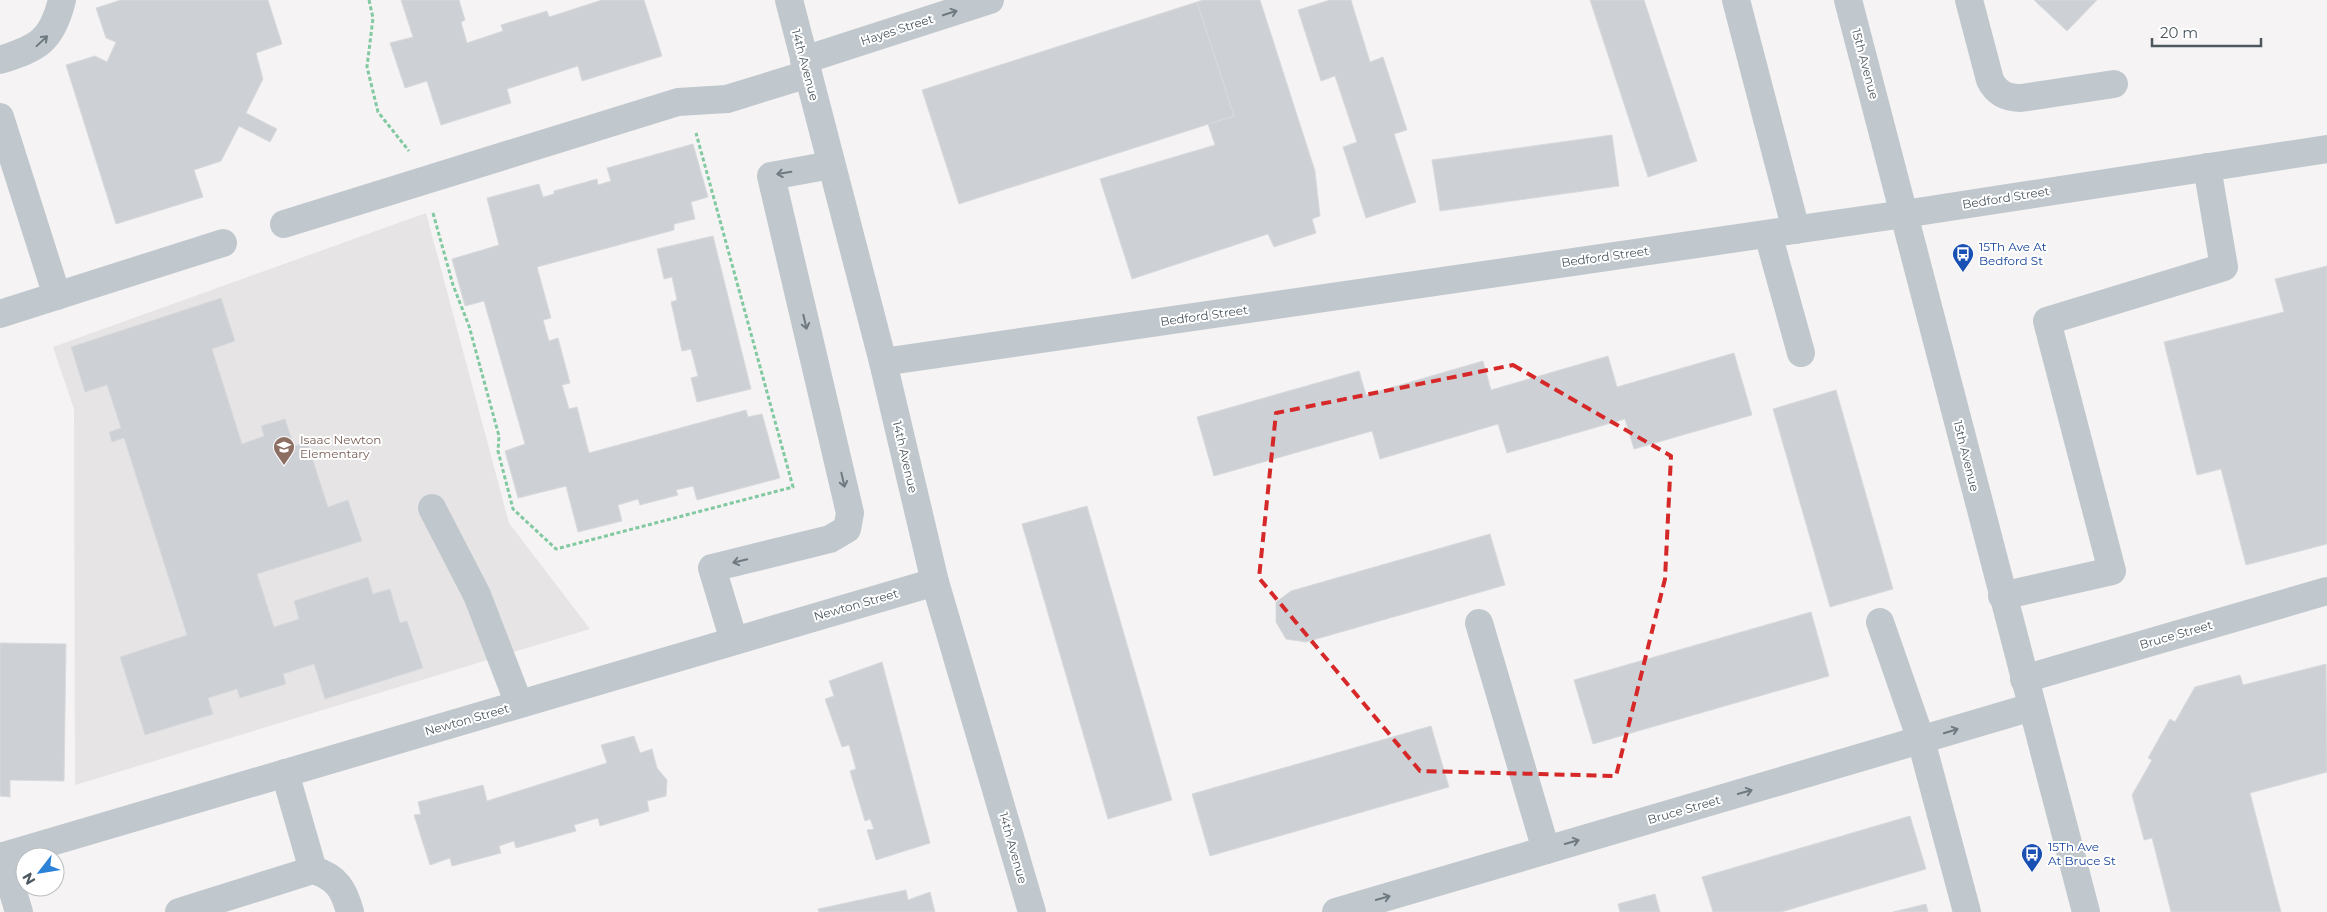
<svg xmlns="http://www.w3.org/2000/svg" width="2327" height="912" viewBox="0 0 2327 912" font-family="Montserrat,sans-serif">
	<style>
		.education { fill: #e6e4e4 }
		.building { fill: #cdd0d5; stroke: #d8dadd }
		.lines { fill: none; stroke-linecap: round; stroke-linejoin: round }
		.path { stroke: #81c9a1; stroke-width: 3; stroke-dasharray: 4 2.5; stroke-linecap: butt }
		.minor { stroke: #c0c8ce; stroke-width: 28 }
		.oneway { stroke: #6f7980 }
		.marked { fill: none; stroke: #d62828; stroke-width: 4; stroke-dasharray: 10 6; stroke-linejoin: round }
		.labels { text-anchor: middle; stroke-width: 4; stroke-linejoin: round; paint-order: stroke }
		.street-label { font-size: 12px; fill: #4c575f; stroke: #fff }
		.transit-label { font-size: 12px; fill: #164399; stroke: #fff; text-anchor: start }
		.education-label { font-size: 12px; fill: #785e54; stroke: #fff; text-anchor: start }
	</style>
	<rect width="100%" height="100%" fill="#f5f3f3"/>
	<!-- education -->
	<path class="education" d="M426,213L509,523L590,629L75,785L74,409L53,347Z"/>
	<!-- building -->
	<g class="building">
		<path d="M121,0H268L282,44L256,53L263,79L246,113L277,129L270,142L239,126L221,161L194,170L203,197L116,224L66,65L95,56L107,62L116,42L106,38L96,8Z"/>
		<path d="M401,0H459L465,20L461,22L467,43L503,31L501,25L547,11L549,17L602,0H644L662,56L582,81L578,66L507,89L511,103L441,125L427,81L405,88L390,43L413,37Z"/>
		<path d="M1203,0H1260L1315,171L1320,216L1312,219L1316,233L1274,247L1268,234L1132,279L1100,179L1215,145L1208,124L1234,116L1197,2Z"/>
		<path d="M1330,0H1351L1370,62L1383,57L1407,130L1394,134L1416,202L1366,218L1343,147L1357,142L1335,76L1321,81L1298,10Z"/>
		<path d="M1590,0H1644L1697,161L1648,177Z"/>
		<path d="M2034,0H2097L2067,31Z"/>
		<path d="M1197,2L1234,116L959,204L922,90Z"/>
		<path d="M1612,135L1619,186L1440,211L1432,160Z"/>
		<path d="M693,144L708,197L691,202L695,219L674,224V230L537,267L551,318L543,320L549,341L558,338L570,383L562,385L569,409L577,407L589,453L746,410L748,417L762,414L780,478L697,500L693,486L676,490L678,495L640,505L638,499L618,505L622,521L578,532L566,486L518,498L505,451L525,444L484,301L465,306L452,259L499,245L487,198L539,184L543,197L554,194V191L597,179L598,185L611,181L607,168Z"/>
		<path d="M713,236L751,389L697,402L691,378L698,376L691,349L682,351L671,302L677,300L672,277L664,279L657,249Z"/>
		<path d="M2327,266V544L2246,565L2221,469L2197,475L2164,342L2284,312L2275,279Z"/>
		<path d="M221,298L235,341L212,349L242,444L264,436L261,426L285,419L294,446L307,442L328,507L348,500L362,541L257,574L274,627L299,619L294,601L368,577L373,594L390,589L400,623L407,621L423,668L325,699L314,664L283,674L286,684L240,698L237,689L208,698L213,714L145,735L120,657L187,635L124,438L112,442L109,432L121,428L107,385L85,392L71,347Z"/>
		<path d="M1734,353L1752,415L1634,449L1625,419L1507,453L1498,424L1380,459L1372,431L1214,476L1197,417L1359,371L1366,395L1483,361L1491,390L1608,356L1617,387Z"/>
		<path d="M1836,390L1893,589L1830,607L1773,409Z"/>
		<path d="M1087,506L1172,800L1108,819L1022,524Z"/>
		<path d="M1490,534L1505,585L1306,642L1286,639L1276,622V602L1291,591Z"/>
		<path d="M1811,612L1829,676L1593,744L1574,680Z"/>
		<path d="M0,643L66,644L64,781L10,780V797L0,796Z"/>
		<path d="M882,662L930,843L876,860L867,830L874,829L870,819L865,821L850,771L856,769L849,745L842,747L825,699L834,696L829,681Z"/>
		<path d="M2326,664L2327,772L2250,793L2281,912H2171L2152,838L2144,840L2132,795L2152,760L2148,758L2170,719L2175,722L2195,687L2240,675L2243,685Z"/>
		<path d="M1431,726L1449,787L1210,856L1192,794Z"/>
		<path d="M634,736L640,753L652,749L657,768L667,780L666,796L647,801L649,811L600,826L598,818L574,825L576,831L516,848L514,841L499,846L501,853L452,866L450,858L430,865L414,815L421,814L418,802L483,785L487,801L607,763L601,745Z"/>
		<path d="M1910,816L1926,869L1781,912H1713L1702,877Z"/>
		<path d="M906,890L908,900L930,892L935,912H819L818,909Z"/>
		<path d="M1655,894L1660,912H1620L1618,904Z"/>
		<path d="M1926,904L1928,912H1893Z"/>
	</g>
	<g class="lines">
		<!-- path -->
		<g class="path">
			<path d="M369,0L373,18L367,67L378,112L409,151"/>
			<path d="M433,213L453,285L469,326L499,436L498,451L513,509L556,549L793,487L696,133"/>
		</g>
		<!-- minor -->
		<g class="minor">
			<path d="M789,0L883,362L935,582L1032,912"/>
			<path d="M1736,0L1796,230"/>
			<path d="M1848,0L2086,912"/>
			<path d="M1969,0L1990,80C1997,94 2007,98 2021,98L2114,84"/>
			<path d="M0,60C38,48 52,41 62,0"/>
			<path d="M804,60L990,0"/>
			<path d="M0,117L57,296"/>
			<path d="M284,224L678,102L727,99L808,74"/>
			<path d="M1768,234L1801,353"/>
			<path d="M0,314L223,243"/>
			<path d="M883,362L1904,214L2327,149"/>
			<path d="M432,508L477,595L519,704"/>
			<path d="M2002,596L2112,571L2047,321L2224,267L2207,167"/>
			<path d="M1880,622L1921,740L1967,912"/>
			<path d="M1479,623L1546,850"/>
			<path d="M734,641L712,568L830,539L847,529L850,513L771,176L831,165"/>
			<path d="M2024,679L2327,591"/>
			<path d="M285,773L313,870"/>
			<path d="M2,856L19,912"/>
			<path d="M0,857L935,582"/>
			<path d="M179,912L313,870C337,877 344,890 350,912"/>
			<path d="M1336,912L2032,707"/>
		</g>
	</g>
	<!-- one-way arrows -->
	<defs><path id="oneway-shaft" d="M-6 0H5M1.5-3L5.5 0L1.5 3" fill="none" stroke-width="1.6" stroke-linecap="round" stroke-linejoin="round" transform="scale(1.25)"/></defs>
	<g class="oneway">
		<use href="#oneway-shaft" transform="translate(950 13) rotate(-18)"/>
		<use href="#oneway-shaft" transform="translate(42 41) rotate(-43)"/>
		<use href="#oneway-shaft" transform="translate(784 173) rotate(170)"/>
		<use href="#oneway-shaft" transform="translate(805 322) rotate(77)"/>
		<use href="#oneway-shaft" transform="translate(843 480) rotate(77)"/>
		<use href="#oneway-shaft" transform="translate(740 561) rotate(166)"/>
		<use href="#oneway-shaft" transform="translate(1951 731) rotate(-17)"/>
		<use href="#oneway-shaft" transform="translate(1745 792) rotate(-16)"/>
		<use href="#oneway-shaft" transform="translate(1572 842) rotate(-16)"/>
		<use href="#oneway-shaft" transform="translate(1383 898) rotate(-16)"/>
	</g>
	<!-- marked area -->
	<path class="marked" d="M1513,365L1671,456L1665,579L1616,776L1420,771L1259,578L1276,413Z"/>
	<!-- icons -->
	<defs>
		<g id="bus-pin" transform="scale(1.125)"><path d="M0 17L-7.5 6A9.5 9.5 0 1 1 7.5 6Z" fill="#1a4fb4" stroke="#fff"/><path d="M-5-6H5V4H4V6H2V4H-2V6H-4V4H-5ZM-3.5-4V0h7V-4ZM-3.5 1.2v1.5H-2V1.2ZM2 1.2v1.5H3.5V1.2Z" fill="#fff"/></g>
		<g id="school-pin" transform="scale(1.125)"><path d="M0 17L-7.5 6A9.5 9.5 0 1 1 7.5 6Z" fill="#8d6e63" stroke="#fff"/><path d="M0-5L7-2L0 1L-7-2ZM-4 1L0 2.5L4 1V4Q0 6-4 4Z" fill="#fff"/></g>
	</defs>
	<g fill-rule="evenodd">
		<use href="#bus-pin" x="1963" y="254"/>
		<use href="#school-pin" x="284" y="447"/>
		<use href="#bus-pin" x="2032" y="854"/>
	</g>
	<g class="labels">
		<!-- street labels -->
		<g class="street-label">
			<text transform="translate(897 30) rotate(-18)" y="4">Hayes Street</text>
			<text transform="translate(1865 64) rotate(75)" y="4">15th Avenue</text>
			<text transform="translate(805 65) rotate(75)" y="4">14th Avenue</text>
			<text transform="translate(2006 198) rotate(-9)" y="4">Bedford Street</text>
			<text transform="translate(1605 257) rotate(-8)" y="4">Bedford Street</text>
			<text transform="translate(1204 316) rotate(-8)" y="4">Bedford Street</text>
			<text transform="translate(1966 456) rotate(76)" y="4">15th Avenue</text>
			<text transform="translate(905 457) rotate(77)" y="4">14th Avenue</text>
			<text transform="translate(856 605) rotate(-16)" y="4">Newton Street</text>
			<text transform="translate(2176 635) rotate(-16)" y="4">Bruce Street</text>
			<text transform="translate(467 720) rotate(-16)" y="4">Newton Street</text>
			<text transform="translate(1684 810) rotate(-16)" y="4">Bruce Street</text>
			<text transform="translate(1013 848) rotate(74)" y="4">14th Avenue</text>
		</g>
		<!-- transit labels -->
		<g class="transit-label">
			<text x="1979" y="251">15Th Ave At<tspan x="1979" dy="14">Bedford St</tspan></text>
			<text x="2048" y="851">15Th Ave<tspan x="2048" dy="14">At Bruce St</tspan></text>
		</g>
		<!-- education labels -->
		<g class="education-label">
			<text x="300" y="444">Isaac Newton<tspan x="300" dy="14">Elementary</tspan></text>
		</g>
	</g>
	<!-- north arrow -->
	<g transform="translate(40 872) rotate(239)"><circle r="24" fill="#ffffff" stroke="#b7bcbf"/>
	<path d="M0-4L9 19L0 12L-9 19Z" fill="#2b82d7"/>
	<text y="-8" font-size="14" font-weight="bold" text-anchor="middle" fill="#4c575f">N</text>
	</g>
	<!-- scale -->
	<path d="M2152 38v8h109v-8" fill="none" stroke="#4c575f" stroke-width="2.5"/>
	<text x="2160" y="38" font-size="15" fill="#4c575f" stroke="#ffffff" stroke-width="4" paint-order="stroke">20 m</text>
</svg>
